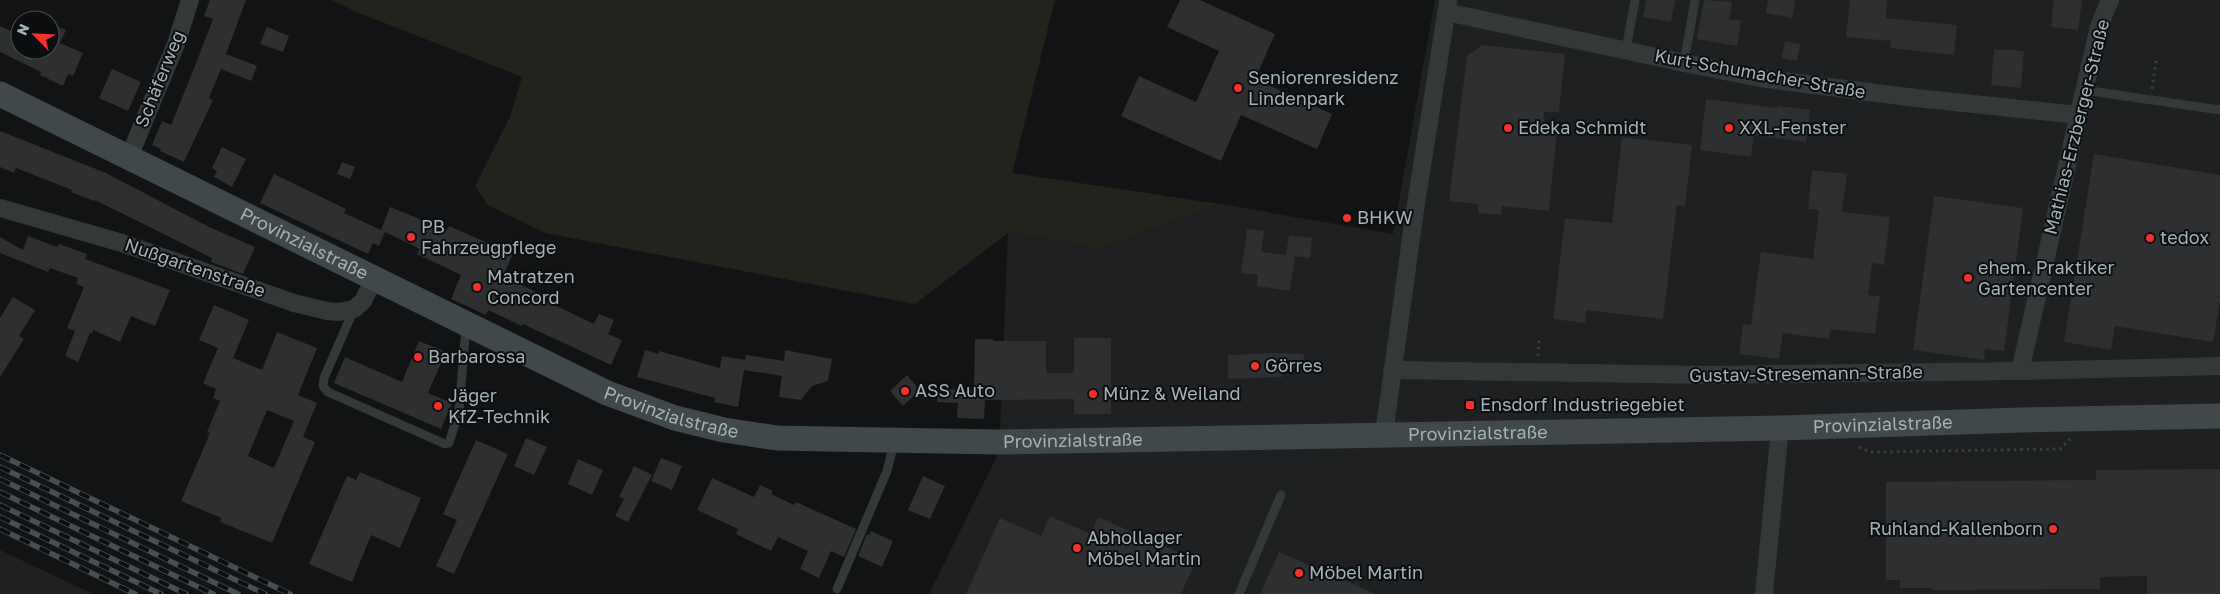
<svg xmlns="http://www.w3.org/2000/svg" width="2220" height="594" viewBox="0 0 2220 594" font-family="'Golos Text',sans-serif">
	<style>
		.built { fill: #1e2021 }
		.green { fill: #20241c }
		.building { fill: #2d2f30; fill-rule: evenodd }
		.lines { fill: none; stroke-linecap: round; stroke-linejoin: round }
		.path { stroke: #393f40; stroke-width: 3; stroke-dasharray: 2.5 4; stroke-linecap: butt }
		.lane { stroke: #333839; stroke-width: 9 }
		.street { stroke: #333839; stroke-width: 18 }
		.secondary { stroke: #414849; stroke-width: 25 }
		.rail-casing { stroke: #484f50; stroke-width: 5.5 }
		.rail { stroke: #0d0e0f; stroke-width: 4; stroke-dasharray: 11; stroke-linecap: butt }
		.poi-dot { fill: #f4312a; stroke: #0d0e0f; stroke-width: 2 }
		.labels { text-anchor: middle; stroke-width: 4; stroke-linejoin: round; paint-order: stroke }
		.street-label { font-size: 18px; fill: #a3b3b5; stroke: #0d0e0f }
		.poi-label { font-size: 18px; fill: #a3b3b5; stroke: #0d0e0f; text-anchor: start }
	</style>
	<rect width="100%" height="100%" fill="#121314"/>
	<!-- built -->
	<g class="built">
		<path d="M1435,0H2220V594H929L999,452L1008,233L1100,249L1220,204L1393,234Z"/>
		<path d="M0,550L93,594H0Z"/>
	</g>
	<!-- green -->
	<path class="green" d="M331,0H1055L1012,173L1220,204L1100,249L1008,233L915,304L545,233L488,205L475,186L510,117L522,77L359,13Z"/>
	<!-- building -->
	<g class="building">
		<path d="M210,0H246L226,54L257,66L251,81L221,69L209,98L213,100L184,162L160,151L161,149L152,145L162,121L171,125L195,66L213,19L204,16Z"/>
		<path d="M1180,0H1200L1275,34L1255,79L1332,114L1317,149L1241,115L1221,161L1121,116L1139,76L1196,102L1219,51L1167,27Z"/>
		<path d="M1646,0H1675L1671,22L1643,17Z"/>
		<path d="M1704,0L1732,2L1729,19L1741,21L1737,46L1697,39Z"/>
		<path d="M1768,0H1795L1792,18L1766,13Z"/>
		<path d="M1850,0H1887L1886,18L1957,25L1954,55L1890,48L1891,41L1846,37Z"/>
		<path d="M2054,0H2082L2078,30L2051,27Z"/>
		<path d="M50,23L66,30L60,43L83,53L73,76L68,74L63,86L40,75L41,72L0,52V26L20,35V50H50Z"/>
		<path d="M267,27L289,36L283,52L260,44Z"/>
		<path d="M1785,41L1800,44L1797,61L1782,58Z"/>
		<path d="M1482,45L1565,54L1559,112H1544L1543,128L1557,130L1549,211L1502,206L1501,215L1478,213V204L1449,201L1467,56Z"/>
		<path d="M1994,49L2024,51L2021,88L1991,85Z"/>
		<path d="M112,69L141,82L128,111L99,98Z"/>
		<path d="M1706,99L1777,108V106L1810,110L1806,142L1754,135L1751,157L1700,150Z"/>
		<path d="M0,131L106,173L209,227L255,247L243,274L211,262L212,258L95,200L94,201L71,192L72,190L16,168L14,173L0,167Z"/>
		<path d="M1622,137L1692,145L1685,206L1677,205L1663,319L1586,310L1585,323L1553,319L1565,218L1612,223Z"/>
		<path d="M222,147L246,159L232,187L214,177L217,171L212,168Z"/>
		<path d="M2094,154L2220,175V301L2213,342L2115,326L2111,350L2064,342Z"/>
		<path d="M342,162L355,167L350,179L337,174Z"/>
		<path d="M1812,170L1847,174L1842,212L1890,217L1884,265L1872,263L1868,295L1880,296L1875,334L1830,329L1829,339L1783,333L1779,359L1739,354L1743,324L1751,325L1761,252L1813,259L1819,210L1808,209Z"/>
		<path d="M274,174L346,209L344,213L381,230L390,207L447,230L449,226L513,254L503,276L538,293L536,296L594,324L599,314L614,320L608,334L622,340L611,365L523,324L522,326L488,310L486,315L451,299L461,275L417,254L420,249L385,232L379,246L373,243L368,254L260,203Z"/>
		<path d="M1934,196L2023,208L2004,351L1985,349L1984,360L1913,350Z"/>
		<path d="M1247,229L1264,231L1261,252L1286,255L1289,235L1312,238L1310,258L1293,256L1295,257L1290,291L1257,286L1258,275L1241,273Z"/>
		<path d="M28,236L57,247L59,244L87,254L85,259L170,290L155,326L131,316L120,342L93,330L92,334L90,333L78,362L65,356L75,331L67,328L84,287L76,284L78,278L50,268L48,272L0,253V237L23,250Z"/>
		<path d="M13,297L35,310L19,336L24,339L0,377V318Z"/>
		<path d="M214,305L249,320L233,358L262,370L277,332L317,348L298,395L317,403L303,437L315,442L272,543L220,522L221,518L181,501L210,433L207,432L220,401L213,398L216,389L203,383L218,348L199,340ZM267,410L294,421L274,468L248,456Z"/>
		<path d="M1074,338H1111V414H1074V399L985,400L984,419L957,418L958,403L937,402L938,389L974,390L975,339H993V341H1046V373H1074Z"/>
		<path d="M419,341L446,352L428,393L452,403L441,429L334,383L345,357L402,382Z"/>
		<path d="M645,350L659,354V351L720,368L722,356L745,360L746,355L784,361L785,350L832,359L828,381L812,386L801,400L779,397L782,376L744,370L738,407L714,402L715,398L637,377Z"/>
		<path d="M1277,353L1304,354L1303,368H1281L1282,377L1228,379V355Z"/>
		<path d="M907,375L920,390L903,406L890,391Z"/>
		<path d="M526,438L547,447L534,475L514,466Z"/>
		<path d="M476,440L508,454L454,574L436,566L457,520L443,514Z"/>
		<path d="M661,458L682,466L672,490L651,481Z"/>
		<path d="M578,459L603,470L592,495L568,484Z"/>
		<path d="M634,466L652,475L628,522L615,516L624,499L619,497Z"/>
		<path d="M2220,469V594H2147V576L2100,577V589L1931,590V588H1900V580H1886V482L2096,480V470Z"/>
		<path d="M360,472L421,498L400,548L371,535L352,582L309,564L347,476L356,480Z"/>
		<path d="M923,476L945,486L930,519L908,510Z"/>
		<path d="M712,478L754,497L760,485L773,491L771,494L794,505L796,502L856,529L844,557L831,551L819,578L800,569L808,551L778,537L771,551L736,534L738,529L697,510Z"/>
		<path d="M1050,516L1091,534L1098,517L1196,560L1181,594H966L1000,518L1041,536Z"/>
		<path d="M871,531L893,541L882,567L858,556L867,534L870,535Z"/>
		<path d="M1279,552L1376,594H1260Z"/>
	</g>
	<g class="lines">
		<!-- path -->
		<g class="path">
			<path d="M2152,89L2156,61"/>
			<path d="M1538,356L1539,339"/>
			<path d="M1859,447L1869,452L2060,449L2070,439"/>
		</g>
		<!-- lane -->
		<g class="lane">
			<path d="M1626,50L1635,0"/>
			<path d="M1684,63L1695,0"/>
			<path d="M2084,90L2220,110"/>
			<path d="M354,309L324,378L323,386L328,392L445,444L449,443L459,411L466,326"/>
			<path d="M837,589L887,471L894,443"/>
			<path d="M1239,594L1281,495"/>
		</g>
		<!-- street -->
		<g class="street">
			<path d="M1446,12L1684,63L1760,78L1916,98L2078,115"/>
			<path d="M129,157L176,44L190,0"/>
			<path d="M0,208L122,243L294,303L327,311L339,312L354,309L363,301L374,279"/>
			<path d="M1392,370L1707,375L2020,371L2220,366"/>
			<path d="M2020,371L2099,26L2110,0"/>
			<path d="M1384,434L1415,210L1448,2"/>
			<path d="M1764,594L1780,428"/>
		</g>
		<!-- secondary -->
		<path class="secondary" id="s1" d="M0,94L607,393L675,418L724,430L777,438L826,439L998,442L1173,439L1780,428L2021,420L2220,416"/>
		<!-- rail casing -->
		<g class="rail-casing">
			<g id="rail">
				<path d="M0,455L290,594"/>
				<path d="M0,467L265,594"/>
				<path d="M0,479L238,594"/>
				<path d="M0,492L213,594"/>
				<path d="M0,505L186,594"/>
				<path d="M0,517L161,594"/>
				<path d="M0,529L135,594"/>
			</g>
		</g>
		<!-- rail -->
		<use href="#rail" class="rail"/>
	</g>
	<!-- markers -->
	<g class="poi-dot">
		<circle cx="1238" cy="88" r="5"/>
		<circle cx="1508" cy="128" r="5"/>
		<circle cx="1729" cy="128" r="5"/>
		<circle cx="1347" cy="218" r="5"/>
		<circle cx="411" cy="237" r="5"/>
		<circle cx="2150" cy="238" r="5"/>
		<circle cx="1968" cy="278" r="5"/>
		<circle cx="477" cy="287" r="5"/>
		<circle cx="418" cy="357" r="5"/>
		<circle cx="1255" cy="366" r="5"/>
		<circle cx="905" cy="391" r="5"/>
		<circle cx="1093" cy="394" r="5"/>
		<rect x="1465" y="400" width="10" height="10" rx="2.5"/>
		<circle cx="438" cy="406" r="5"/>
		<circle cx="2053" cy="529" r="5"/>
		<circle cx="1077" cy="548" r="5"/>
		<circle cx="1299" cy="573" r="5"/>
	</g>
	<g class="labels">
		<!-- street labels -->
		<g class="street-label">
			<text transform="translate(1760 74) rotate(10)" y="6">Kurt-Schumacher-Straße</text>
			<text transform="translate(160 79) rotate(-68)" y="6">Schäferweg</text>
			<text transform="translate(2077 127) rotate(-76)" y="6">Mathias-Erzberger-Straße</text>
			<text dy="6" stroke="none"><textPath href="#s1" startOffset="339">Provinzialstraße</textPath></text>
			<text transform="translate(195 268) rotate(19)" y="6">Nußgartenstraße</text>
			<text transform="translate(1806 374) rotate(-1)" y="6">Gustav-Stresemann-Straße</text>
			<text dy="6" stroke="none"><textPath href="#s1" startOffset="744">Provinzialstraße</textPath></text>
			<text dy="6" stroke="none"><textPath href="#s1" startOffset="1959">Provinzialstraße</textPath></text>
			<text dy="6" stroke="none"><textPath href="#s1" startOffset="1554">Provinzialstraße</textPath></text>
			<text dy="6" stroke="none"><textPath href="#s1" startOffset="1149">Provinzialstraße</textPath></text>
		</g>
		<!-- poi labels -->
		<g class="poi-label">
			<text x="1248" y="84">Seniorenresidenz<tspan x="1248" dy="21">Lindenpark</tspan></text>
			<text x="1518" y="134">Edeka Schmidt</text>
			<text x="1739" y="134">XXL-Fenster</text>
			<text x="1357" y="224">BHKW</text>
			<text x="421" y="233">PB<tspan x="421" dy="21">Fahrzeugpflege</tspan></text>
			<text x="2160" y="244">tedox</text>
			<text x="1978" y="274">ehem. Praktiker<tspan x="1978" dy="21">Gartencenter</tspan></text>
			<text x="487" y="283">Matratzen<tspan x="487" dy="21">Concord</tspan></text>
			<text x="428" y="363">Barbarossa</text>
			<text x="1265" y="372">Görres</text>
			<text x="915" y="397">ASS Auto</text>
			<text x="1103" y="400">Münz &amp; Weiland</text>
			<text x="448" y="402">Jäger<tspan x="448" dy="21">KfZ-Technik</tspan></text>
			<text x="1480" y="411">Ensdorf Industriegebiet</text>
			<text x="2043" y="535" text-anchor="end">Ruhland-Kallenborn</text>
			<text x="1087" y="544">Abhollager<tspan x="1087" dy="21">Möbel Martin</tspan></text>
			<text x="1309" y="579">Möbel Martin</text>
		</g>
	</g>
	<!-- north arrow -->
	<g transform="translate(35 35) rotate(294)"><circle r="24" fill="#0d0e0f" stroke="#495051"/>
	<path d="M0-4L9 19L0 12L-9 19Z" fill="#f4312a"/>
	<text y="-8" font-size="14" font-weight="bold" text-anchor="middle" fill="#a3b3b5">N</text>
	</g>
</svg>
